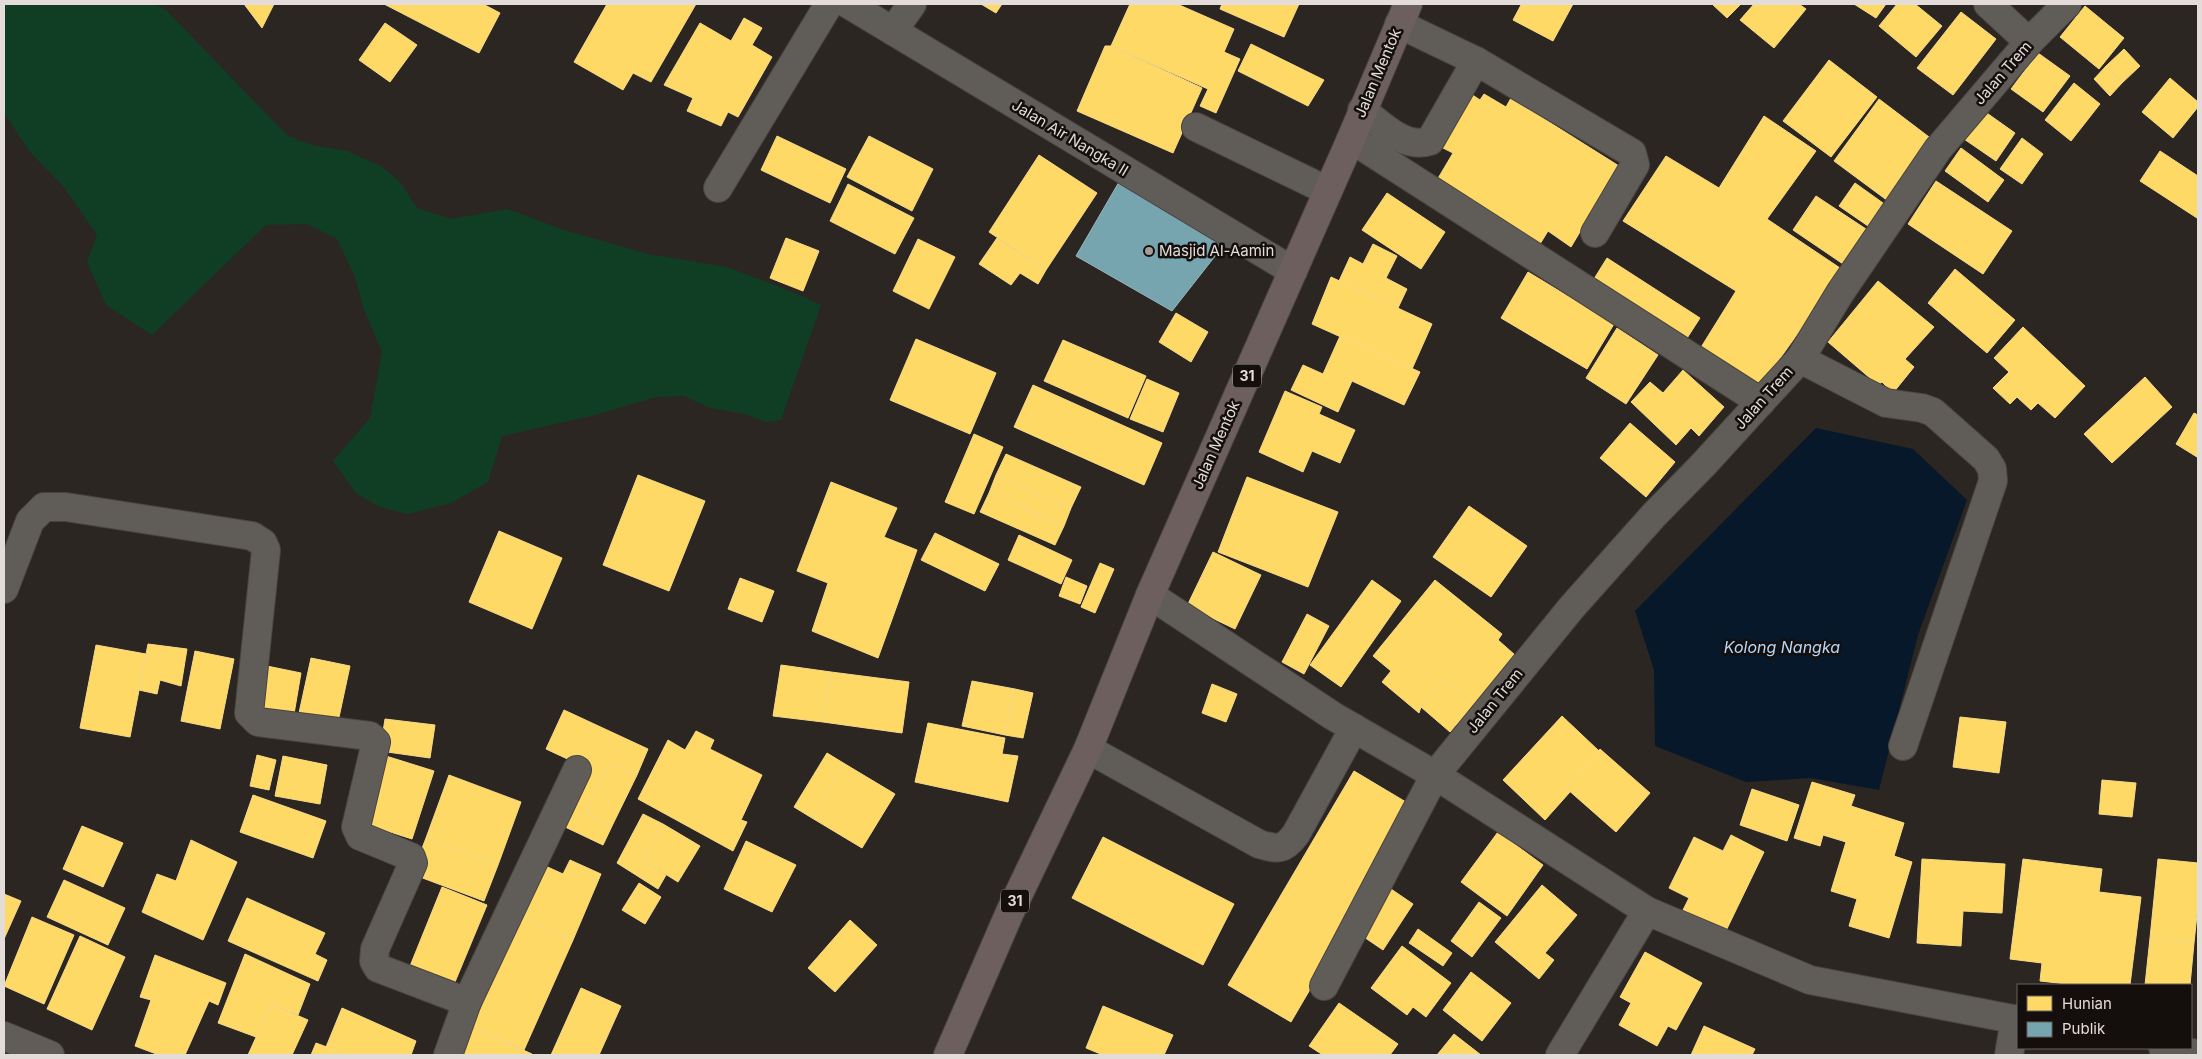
<svg xmlns="http://www.w3.org/2000/svg" width="2202" height="1059" viewBox="0 0 2202 1059" font-family="Inter,sans-serif">
	<style>
		.green { fill: #0f3e24 }
		.water { fill: #07182a }
		.homes { fill: #ffd966; stroke: #f7da88 }
		.public { fill: #76a5af; stroke: #97b6bb }
		.lines { fill: none; stroke-linecap: round; stroke-linejoin: round }
		.minor-casing { stroke: #494441; stroke-width: 30 }
		.highway-casing { stroke: #494441; stroke-width: 30 }
		.minor { stroke: #605c58; stroke-width: 28 }
		.highway { stroke: #6c5f5e; stroke-width: 28 }
		.poi-dot { fill: #a39c98; stroke: #140f0d; stroke-width: 2 }
		.labels { text-anchor: middle; stroke-width: 5; stroke-linejoin: round; paint-order: stroke }
		.shield { fill: #140f0d; stroke: #a59e9b; stroke-width: 1 }
		.shield-label { font-size: 14px; font-weight: bold; fill: #e3dcd8 }
		.street-label { font-size: 15px; fill: #e3dcd8; stroke: #140f0d }
		.poi-label { font-size: 15px; fill: #e3dcd8; stroke: #140f0d; text-anchor: start }
		.water-label { font-size: 16px; font-style: italic; fill: #b5d7f9; stroke: #140f0d }
	</style>
	<rect width="100%" height="100%" fill="#2c2622"/>
	<!-- green -->
	<path class="green" d="M4,4H154L167,11L288,136L312,145L347,151L381,166L401,183L417,208L451,219L507,209L564,230L648,254L727,267L783,288L821,305L781,420L766,422L748,415L708,407L684,396L656,397L595,415L502,436L488,482L451,503L407,514L380,507L356,493L333,461L370,418L382,352L364,310L355,277L337,239L307,224L266,225L152,335L106,305L87,262L97,235L64,187L30,152L4,113Z"/>
	<!-- water -->
	<path class="water" d="M1816,428L1913,449L1967,500L1918,635L1879,790L1811,778L1746,782L1655,746L1654,670L1635,611Z"/>
	<!-- homes -->
	<g class="homes">
		<path d="M244,4H274L262,28Z"/>
		<path d="M384,4H483L500,13L479,53Z"/>
		<path d="M607,4H696L651,82L633,73L623,90L574,62Z"/>
		<path d="M981,4H1002L996,13Z"/>
		<path d="M1130,4H1177L1234,29L1224,52L1240,59L1216,113L1200,106L1208,89L1111,46Z"/>
		<path d="M1222,4H1299L1284,37L1220,9Z"/>
		<path d="M1519,4H1573L1553,41L1513,20L1521,5Z"/>
		<path d="M1712,4H1741L1727,18Z"/>
		<path d="M1754,4H1799L1806,9L1774,48L1740,20Z"/>
		<path d="M1854,4H1886L1876,18Z"/>
		<path d="M1897,4H1915L1942,26L1916,57L1879,26Z"/>
		<path d="M2085,6L2124,38L2099,69L2060,37Z"/>
		<path d="M1961,12L1996,39L1953,95L1917,68Z"/>
		<path d="M744,18L762,28L752,45L772,57L738,117L728,112L721,126L687,111L693,98L664,85L700,23L731,41Z"/>
		<path d="M385,23L417,45L390,82L359,60Z"/>
		<path d="M1251,44L1324,80L1308,106L1238,71Z"/>
		<path d="M1105,46H1111L1202,88L1173,153L1077,111Z"/>
		<path d="M2124,49L2140,66L2122,83L2106,66Z"/>
		<path d="M2038,53L2070,76L2043,112L2011,89Z"/>
		<path d="M1829,60L1877,97L1831,157L1783,121Z"/>
		<path d="M2106,66L2122,83L2110,96L2094,79Z"/>
		<path d="M2170,78L2198,102V107L2173,138L2142,112Z"/>
		<path d="M2074,83L2100,104L2071,141L2045,120Z"/>
		<path d="M1471,94L1480,100L1484,94L1506,107L1511,98L1619,166L1571,247L1548,231L1540,244L1437,180L1453,153L1441,147Z"/>
		<path d="M1879,99L1933,140L1888,201L1834,161Z"/>
		<path d="M1984,111L2015,133L1996,161L1964,139Z"/>
		<path d="M1764,116L1816,151L1767,219L1843,270L1754,395L1695,357L1736,291L1623,221L1666,156L1719,188Z"/>
		<path d="M777,136L846,169L830,203L761,170Z"/>
		<path d="M869,136L933,169L912,211L847,177Z"/>
		<path d="M2022,138L2043,154L2022,184L2000,169Z"/>
		<path d="M1961,148L2004,180L1988,202L1945,171Z"/>
		<path d="M2160,151L2198,176L2197,218L2140,181Z"/>
		<path d="M1039,155L1097,193L1046,270L989,232Z"/>
		<path d="M1936,181L2012,231L1983,274L1908,224Z"/>
		<path d="M1855,183L1883,203L1868,226L1839,206Z"/>
		<path d="M848,184L914,218L895,254L830,221Z"/>
		<path d="M1387,193L1445,232L1421,269L1362,230Z"/>
		<path d="M1816,196L1869,231L1846,266L1793,230Z"/>
		<path d="M786,238L819,251L803,291L770,278Z"/>
		<path d="M997,238L1046,270L1038,284L1020,273L1011,285L979,264Z"/>
		<path d="M918,239L955,257L929,309L893,291Z"/>
		<path d="M1373,244L1397,256L1386,278L1407,289L1398,308L1339,281L1350,257L1363,264Z"/>
		<path d="M1607,258L1700,318L1682,346L1589,287Z"/>
		<path d="M1955,269L2015,320L1987,353L1928,303Z"/>
		<path d="M1528,272L1614,324L1587,369L1501,318Z"/>
		<path d="M1331,277L1432,324L1412,369L1312,324Z"/>
		<path d="M1878,281L1934,327L1905,359L1914,367L1893,393L1882,382L1878,385L1828,342Z"/>
		<path d="M1176,313L1208,332L1191,362L1159,342Z"/>
		<path d="M2023,327L2085,386L2055,418L2038,403L2031,410L2017,397L2010,404L1993,388L2009,372L1994,358Z"/>
		<path d="M1617,328L1658,355L1626,404L1586,378Z"/>
		<path d="M1340,336L1420,372L1404,405L1352,381L1338,412L1291,390L1303,365L1323,374Z"/>
		<path d="M916,339L996,373L970,434L890,400Z"/>
		<path d="M1063,340L1146,376L1128,418L1044,381Z"/>
		<path d="M1683,370L1724,407L1699,436L1691,428L1676,445L1631,402L1650,382L1663,393Z"/>
		<path d="M2145,377L2172,407L2112,463L2084,434Z"/>
		<path d="M1147,379L1179,393L1163,432L1130,419Z"/>
		<path d="M1033,385L1162,443L1144,485L1014,427Z"/>
		<path d="M1285,391L1322,407L1319,414L1355,430L1340,463L1312,451L1303,472L1259,452Z"/>
		<path d="M2194,413L2198,415L2197,457L2176,444Z"/>
		<path d="M1630,423L1675,462L1646,497L1600,458Z"/>
		<path d="M974,434L1003,447L974,514L945,502Z"/>
		<path d="M1006,454L1081,487L1071,508L996,475Z"/>
		<path d="M638,475L705,501L669,591L603,565Z"/>
		<path d="M996,475L1071,508L1064,526L989,493Z"/>
		<path d="M1247,477L1338,512L1308,587L1218,552Z"/>
		<path d="M831,482L897,508L884,537L917,550L878,658L812,631L828,583L797,571Z"/>
		<path d="M989,493L1064,526L1055,545L980,512Z"/>
		<path d="M1469,506L1527,546L1491,597L1433,557Z"/>
		<path d="M499,531L562,558L532,629L469,602Z"/>
		<path d="M935,533L999,564L985,591L921,560Z"/>
		<path d="M1019,535L1072,560L1061,584L1008,560Z"/>
		<path d="M1213,552L1261,575L1235,629L1187,606Z"/>
		<path d="M1100,563L1114,569L1095,613L1081,607Z"/>
		<path d="M1066,577L1087,586L1080,604L1059,596Z"/>
		<path d="M740,578L774,591L762,622L728,609Z"/>
		<path d="M1372,580L1401,601L1341,687L1310,665Z"/>
		<path d="M1435,580L1502,634L1498,640L1515,655L1474,705L1443,680L1421,707L1419,713L1382,682L1391,671L1373,656Z"/>
		<path d="M1307,614L1329,626L1304,674L1282,662Z"/>
		<path d="M148,644L187,649L181,686L160,680L157,694L139,690Z"/>
		<path d="M96,645L146,654L130,737L80,728Z"/>
		<path d="M195,651L234,659L220,729L181,721Z"/>
		<path d="M311,658L350,666L338,722L299,713Z"/>
		<path d="M781,665L831,672L823,722L773,716Z"/>
		<path d="M267,666L301,673L294,714L259,707Z"/>
		<path d="M831,672L909,682L902,733L823,722Z"/>
		<path d="M1443,680L1474,705L1450,732L1421,707Z"/>
		<path d="M972,681L1015,689L1005,735L962,726Z"/>
		<path d="M1212,684L1237,694L1226,722L1202,713Z"/>
		<path d="M1015,689L1033,693L1023,738L1005,735Z"/>
		<path d="M564,710L648,749L637,775L609,763L586,814L612,826L603,845L563,826L589,769L546,749Z"/>
		<path d="M1562,716L1599,751L1566,788L1570,792L1545,820L1503,780Z"/>
		<path d="M1960,717L2006,722L1999,773L1953,767Z"/>
		<path d="M385,719L435,725L430,758L380,751Z"/>
		<path d="M928,723L1005,738L1002,754L1018,756L1008,802L915,782Z"/>
		<path d="M696,731L714,740L710,749L762,775L741,820L747,822L733,851L638,799L668,740L685,750Z"/>
		<path d="M1600,749L1650,793L1616,832L1566,788Z"/>
		<path d="M827,753L845,764L812,818L794,807Z"/>
		<path d="M257,755L276,760L269,790L250,786Z"/>
		<path d="M283,756L327,765L320,804L275,796Z"/>
		<path d="M386,756L434,771L412,839L365,824Z"/>
		<path d="M609,763L637,775L612,826L586,814Z"/>
		<path d="M845,764L895,794L862,848L812,818Z"/>
		<path d="M1354,771L1416,808L1291,1022L1228,985Z"/>
		<path d="M449,775L521,802L498,865L426,838Z"/>
		<path d="M2102,780L2136,783L2132,817L2099,814Z"/>
		<path d="M1812,782L1855,795L1851,806L1904,823L1894,856L1912,862L1889,938L1849,926L1857,899L1831,891L1846,842L1823,835L1820,846L1794,838Z"/>
		<path d="M1752,789L1799,805L1787,841L1740,825Z"/>
		<path d="M253,795L326,821L313,858L240,832Z"/>
		<path d="M643,814L663,824L643,860L666,875L658,889L617,863Z"/>
		<path d="M663,824L700,846L678,882L643,860Z"/>
		<path d="M82,826L123,843L103,887L63,869Z"/>
		<path d="M1498,832L1543,865L1507,916L1461,882Z"/>
		<path d="M1731,835L1764,852L1723,937L1680,916L1689,898L1669,888L1694,837L1723,851Z"/>
		<path d="M1103,837L1234,904L1203,965L1072,898Z"/>
		<path d="M426,838L498,865L484,901L412,874Z"/>
		<path d="M191,840L237,862L203,940L142,912L157,874L176,881Z"/>
		<path d="M746,841L796,865L772,912L724,889Z"/>
		<path d="M1922,859L2005,864L2002,913L1963,911L1961,946L1917,943Z"/>
		<path d="M2023,859L2102,869L2099,892L2141,897L2130,985H2076L2040,981L2042,963L2010,959Z"/>
		<path d="M2158,859L2198,863V905L2194,943L2150,938Z"/>
		<path d="M570,860L601,874L573,940L518,915L541,864L563,874Z"/>
		<path d="M64,880L125,908L108,945L47,917Z"/>
		<path d="M639,883L661,897L645,924L622,910Z"/>
		<path d="M1542,885L1577,915L1545,953L1554,960L1539,979L1495,942Z"/>
		<path d="M442,887L487,905L450,994L406,976Z"/>
		<path d="M1391,889L1413,904L1383,950L1361,935Z"/>
		<path d="M4,894L21,901L4,939Z"/>
		<path d="M247,898L325,933L315,954L327,960L318,981L228,941Z"/>
		<path d="M1479,902L1501,918L1472,957L1451,941Z"/>
		<path d="M518,915L573,940L524,1050L468,1025Z"/>
		<path d="M32,917L74,935L44,1004L4,986Z"/>
		<path d="M850,920L877,945L835,992L808,968Z"/>
		<path d="M1418,929L1452,953L1443,966L1409,943Z"/>
		<path d="M80,936L125,957L92,1030L47,1009Z"/>
		<path d="M2150,938L2194,943L2190,985H2145Z"/>
		<path d="M1402,946L1451,983L1426,1017L1413,1007L1407,1015L1371,988Z"/>
		<path d="M1645,952L1702,983L1676,1030L1668,1026L1657,1046L1619,1025L1631,1003L1620,997Z"/>
		<path d="M245,954L310,984L298,1015L271,1004L256,1037L218,1023Z"/>
		<path d="M155,955L226,983L218,1005L209,1001L185,1055H159L135,1046L151,1000L140,997Z"/>
		<path d="M1471,972L1511,1003L1482,1041L1443,1010Z"/>
		<path d="M581,988L621,1006L599,1055H551Z"/>
		<path d="M1339,1003L1398,1044L1390,1055H1323L1309,1046Z"/>
		<path d="M271,1004L308,1020L292,1055H248Z"/>
		<path d="M1103,1006L1173,1035L1164,1055H1103L1086,1048Z"/>
		<path d="M342,1008L416,1041L411,1055H342L343,1053L326,1047Z"/>
		<path d="M468,1025L532,1054L531,1055H455Z"/>
		<path d="M1704,1026L1755,1049L1752,1055H1691Z"/>
		<path d="M1454,1034L1481,1055H1437Z"/>
		<path d="M316,1043L343,1053L342,1055H311Z"/>
	</g>
	<!-- public -->
	<path class="public" d="M1119,182L1223,246L1172,311L1076,256Z"/>
	<g class="lines">
		<!-- minor casing -->
		<g class="minor-casing">
			<g id="minor">
				<path d="M848,4L1293,271"/>
				<path d="M1988,4L2029,42"/>
				<path d="M1399,24L1476,61L1632,153L1635,165L1595,233"/>
				<path d="M893,31L912,4"/>
				<path d="M1362,110C1381,124 1405,150 1430,141L1476,61"/>
				<path d="M1196,127L1328,191"/>
				<path d="M1351,139L1761,402"/>
				<path d="M718,188L829,4"/>
				<path d="M1800,359L1886,403L1922,408L1933,412L1986,459L1992,469L1993,481L1903,746"/>
				<path d="M4,589L30,521L44,507H66L252,536L263,543L266,550L249,713L258,722L370,736L376,742L356,827L360,836L411,857L413,863L375,949L374,961L378,968L467,1002L448,1055"/>
				<path d="M1150,595L1333,716L1435,775L1647,911L1810,980L2018,1020"/>
				<path d="M1088,749L1259,844C1278,850 1284,850 1296,834L1354,728"/>
				<path d="M1324,986L1435,775L1572,607L1654,515L1703,465L1800,359L1840,293L1938,149L2029,42L2067,4"/>
				<path d="M467,1002L577,770"/>
				<path d="M4,1036L50,1055"/>
				<path d="M2163,1048L2198,1054"/>
				<path d="M1560,1055L1647,911"/>
				<path d="M2009,1055L2015,1019"/>
			</g>
		</g>
		<!-- highway casing -->
		<g class="highway-casing">
			<path id="highway" d="M948,1055L1010,912L1088,749L1150,595L1351,139L1408,4"/>
		</g>
		<!-- minor -->
		<use href="#minor" class="minor"/>
		<!-- highway -->
		<use href="#highway" class="highway"/>
	</g>
	<!-- markers -->
	<circle class="poi-dot" cx="1149" cy="251" r="5"/>
	<g class="labels">
		<!-- shield labels -->
		<g class="shield">
			<rect x="1233" y="364.5" width="28" height="23" rx="4"/>
			<rect x="1001" y="889.5" width="28" height="23" rx="4"/>
		</g>
		<g class="shield-label">
			<text x="1247" y="381">31</text>
			<text x="1015" y="906">31</text>
		</g>
		<!-- street labels -->
		<g class="street-label">
			<text transform="translate(1378 73) rotate(-67)" y="5">Jalan Mentok</text>
			<text transform="translate(2003 73) rotate(-49)" y="5">Jalan Trem</text>
			<text transform="translate(1070 138) rotate(31)" y="5">Jalan Air Nangka II</text>
			<text transform="translate(1764 398) rotate(-48)" y="5">Jalan Trem</text>
			<text transform="translate(1216 445) rotate(-66)" y="5">Jalan Mentok</text>
			<text transform="translate(1495 701) rotate(-51)" y="5">Jalan Trem</text>
		</g>
		<!-- poi labels -->
		<g class="poi-label">
			<text x="1159" y="256">Masjid Al-Aamin</text>
		</g>
		<!-- water labels -->
		<g class="water-label">
			<text x="1782" y="653">Kolong Nangka</text>
		</g>
	</g>
	<!-- border -->
	<rect width="2202" height="1059" fill="none" stroke="#e3dcd8" stroke-width="10"/>
	<!-- legend -->
	<rect x="2017" y="984" width="175" height="65" fill="#140f0d" stroke="#67615e"/>
	<rect x="2027" y="996" width="25" height="15" fill="#ffd966" stroke="#67615e"/>
	<text x="2062" y="1009" font-size="15" fill="#e3dcd8">Hunian</text>
	<rect x="2027" y="1022" width="25" height="15" fill="#76a5af" stroke="#67615e"/>
	<text x="2062" y="1034" font-size="15" fill="#e3dcd8">Publik</text>
</svg>
